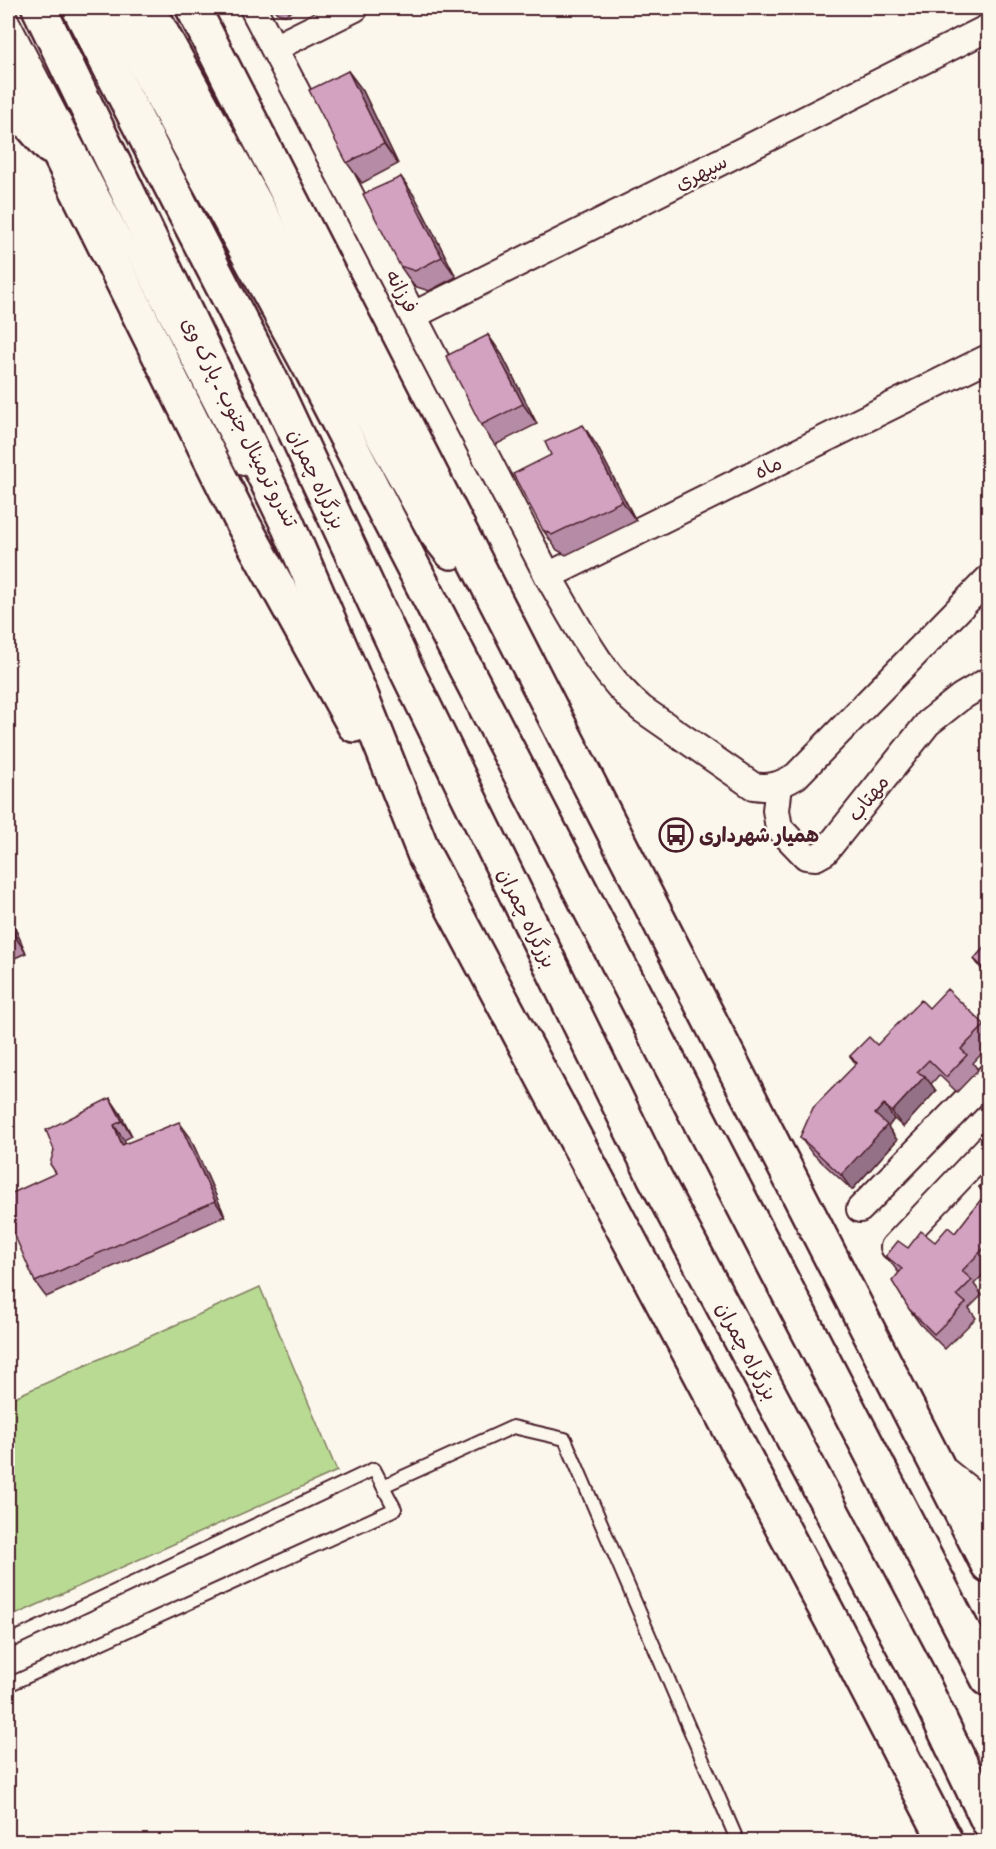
<svg xmlns="http://www.w3.org/2000/svg" width="996" height="1849" viewBox="0 0 996 1849" font-family="Itim,'Playpen Sans Arabic',sans-serif">
	<style>
		.green { fill: #b8da93; stroke: #817c5f; stroke-width: 1.5 }
		.lines { fill: none; stroke-linecap: round; stroke-linejoin: round }
		.service-casing { stroke: #4a1f2b; stroke-width: 16 }
		.minor-casing { stroke: #4a1f2b; stroke-width: 30 }
		.tertiary-casing { stroke: #4a1f2b; stroke-width: 36 }
		.primary-casing { stroke: #4a1f2b; stroke-width: 38 }
		.trunk-casing { stroke: #4a1f2b; stroke-width: 38 }
		.service { stroke: #fbf7ec; stroke-width: 12 }
		.minor { stroke: #fbf7ec; stroke-width: 26 }
		.tertiary { stroke: #fbf7ec; stroke-width: 32 }
		.primary { stroke: #fbf7ec; stroke-width: 33 }
		.trunk { stroke: #fbf7ec; stroke-width: 33 }
		.wall { fill: #b58ba6; stroke: #4a1f2b; stroke-width: 1.5 }
		.shaded-wall { fill: #947187; stroke: #4a1f2b; stroke-width: 1.5 }
		.building { fill: #d3a2c1; stroke: #4a1f2b; stroke-width: 1.5 }
		.labels { text-anchor: middle; stroke-width: 4.5; stroke-linejoin: round; paint-order: stroke }
		.street-label { font-size: 20px; fill: #4a1f2b; stroke: #fbf7ec }
		.poi-label { font-size: 20px; font-weight: bold; fill: #4a1f2b; stroke: #fbf7ec; text-anchor: start }
	</style>
	<rect width="100%" height="100%" fill="#fbf7ec"/>
	<filter id="ink" filterUnits="userSpaceOnUse"><feTurbulence type="fractalNoise" baseFrequency=".0167" numOctaves="2"/><feDisplacementMap in="SourceGraphic" scale="12" xChannelSelector="R" yChannelSelector="G"/><feConvolveMatrix kernelMatrix="1 2 1 2 8 2 1 2 1" color-interpolation-filters="sRGB"/></filter>
	<g filter="url(#ink)">
		<!-- green -->
		<path class="green" d="M260,1287L337,1471L8,1618V1400Z"/>
		<g class="lines">
			<!-- service casing -->
			<g class="service-casing">
				<g id="service">
					<path d="M8,11L112,212L243,469"/>
					<path d="M383,1486L513,1427L565,1439L738,1842"/>
					<path d="M8,1642L374,1469L395,1509L8,1685"/>
				</g>
			</g>
			<!-- minor casing -->
			<g class="minor-casing">
				<g id="minor">
					<path d="M253,8L548,576C576,623 600,674 642,709L753,786C770,789 781,785 796,776L988,579"/>
					<path d="M274,48L355,8"/>
					<path d="M414,315L988,28"/>
					<path d="M548,576L988,358"/>
					<path d="M779,786L776,810L779,828L806,856L816,857L825,852L928,723L961,697L988,681"/>
					<path d="M860,1209L988,1078"/>
					<path d="M894,1247L988,1148"/>
				</g>
			</g>
			<!-- tertiary casing -->
			<g class="tertiary-casing">
				<path id="tertiary" d="M943,1473L988,1509"/>
			</g>
			<!-- primary casing -->
			<g class="primary-casing">
				<path id="primary" d="M8,99L50,147"/>
			</g>
			<!-- trunk casing -->
			<g class="trunk-casing">
				<g id="trunk">
					<path d="M39,8L287,523L361,695L425,856L832,1621L946,1842"/>
					<path d="M79,8L272,382L404,665L654,1176L919,1676L988,1821"/>
					<path d="M114,8L313,373L988,1679"/>
					<path d="M148,8L436,533L451,552"/>
					<path d="M193,8L988,1565"/>
					<path d="M8,51L242,522L354,725"/>
				</g>
			</g>
			<!-- service -->
			<use href="#service" class="service"/>
			<!-- minor -->
			<use href="#minor" class="minor"/>
			<!-- tertiary -->
			<use href="#tertiary" class="tertiary"/>
			<!-- primary -->
			<use href="#primary" class="primary"/>
			<!-- trunk -->
			<use href="#trunk" class="trunk"/>
		</g>
		<!-- wall -->
		<g class="wall">
			<path d="M273,8H298L285,15L277,13Z"/>
			<path d="M348,71L363,91L398,164L362,183L347,163Z"/>
			<path d="M401,177L415,197L456,277L429,291L414,286L400,266Z"/>
			<path d="M488,335L502,355L537,424L495,445L481,425Z"/>
			<path d="M597,446L636,521L566,555L557,550L543,530Z"/>
			<path d="M8,912L26,953L8,961Z"/>
			<path d="M988,943V977L985,974L974,959Z"/>
			<path d="M929,1008L985,1025L988,1031V1047L973,1063L978,1070L957,1092L939,1075L931,1084L936,1091L903,1127L894,1119L888,1127L897,1140L852,1190L811,1152L800,1137L856,1064L850,1056L877,1045Z"/>
			<path d="M120,1113L132,1136L124,1140L126,1144L190,1137L225,1216L46,1297L35,1282L56,1173Z"/>
			<path d="M988,1180V1270L974,1284L982,1295L969,1308L976,1318L945,1349L920,1324L909,1309L899,1273L886,1256L908,1248L935,1242L955,1233L984,1196L979,1187Z"/>
		</g>
		<!-- shaded-wall -->
		<g class="shaded-wall">
			<path d="M348,71L363,91L398,164L384,144Z"/>
			<path d="M401,177L415,197L456,277L442,257Z"/>
			<path d="M488,335L502,355L537,424L523,404Z"/>
			<path d="M583,425L597,446L636,521L622,501Z"/>
			<path d="M8,912L26,953L16,938L8,920Z"/>
			<path d="M925,1076L936,1091L903,1127L892,1112Z"/>
			<path d="M110,1098L120,1113L132,1136L122,1121Z"/>
			<path d="M884,1104L894,1119L888,1127L897,1140L852,1190L841,1175L875,1114Z"/>
			<path d="M179,1122L190,1137L225,1216L215,1201Z"/>
			<path d="M114,1125L124,1140L133,1160L122,1145Z"/>
		</g>
		<!-- building -->
		<g class="building">
			<path d="M348,71L384,144L347,163L309,90Z"/>
			<path d="M401,177L442,257L415,271L400,266L363,194Z"/>
			<path d="M488,335L523,404L481,425L446,356Z"/>
			<path d="M583,425L622,501L552,535L543,530L513,474L551,455L545,442Z"/>
			<path d="M8,920L16,938L8,942Z"/>
			<path d="M988,925V932L984,930Z"/>
			<path d="M988,943V972L974,959Z"/>
			<path d="M947,989L985,1025L961,1049L967,1055L946,1077L929,1060L917,1072L925,1076L892,1112L884,1104L875,1114L887,1125L841,1175L800,1137L813,1108L857,1063L850,1056L869,1037L877,1045L921,1000L929,1008Z"/>
			<path d="M110,1098L122,1121L114,1125L122,1145L179,1122L215,1201L35,1282L8,1220V1195L56,1173L50,1164L54,1150L46,1130Z"/>
			<path d="M988,1158V1168L984,1161Z"/>
			<path d="M988,1180V1244L962,1271L972,1280L957,1295L966,1303L934,1334L909,1309L892,1281L902,1269L886,1256L898,1241L908,1248L921,1231L935,1242L948,1227L955,1233L986,1193L979,1187Z"/>
		</g>
	</g>
	<!-- icons -->
	<defs>
		<g id="bus-ring" transform="scale(1.725)"><circle r="9.5" fill="#fbf7ec" stroke="#4a1f2b" stroke-width="1.5"/><path d="M-5-6H5V4H4V6H2V4H-2V6H-4V4H-5ZM-3.5-4V0h7V-4ZM-3.5 1.2v1.5H-2V1.2ZM2 1.2v1.5H3.5V1.2Z" fill="#4a1f2b"/></g>
	</defs>
	<g fill-rule="evenodd">
		<use href="#bus-ring" x="676" y="835"/>
	</g>
	<g class="labels">
		<!-- street labels -->
		<g class="street-label">
			<text transform="translate(701 172) rotate(-27)" y="7">سپهری</text>
			<text transform="translate(402 291) rotate(62)" y="7">فرزانه</text>
			<text transform="translate(240 422) rotate(63)" y="7">تندرو ترمینال جنوب ـ پارک وی</text>
			<text transform="translate(768 467) rotate(-26)" y="7">ماه</text>
			<text transform="translate(317 479) rotate(65)" y="7">بزرگراه چمران</text>
			<text transform="translate(868 798) rotate(-51)" y="7">مهتاب</text>
			<text transform="translate(527 918) rotate(64)" y="7">بزرگراه چمران</text>
			<text transform="translate(747 1351) rotate(62)" y="7">بزرگراه چمران</text>
		</g>
		<!-- poi labels -->
		<g class="poi-label">
			<text x="699" y="842">همیار شهرداری</text>
		</g>
	</g>
	<!-- margin -->
	<rect width="996" height="1849" fill="none" stroke="#fbf7ec" stroke-width="30"/>
	<rect x="15" y="15" width="966" height="1819" fill="none" stroke="#4a1f2b" stroke-width="2" filter="url(#ink)"/>
</svg>
